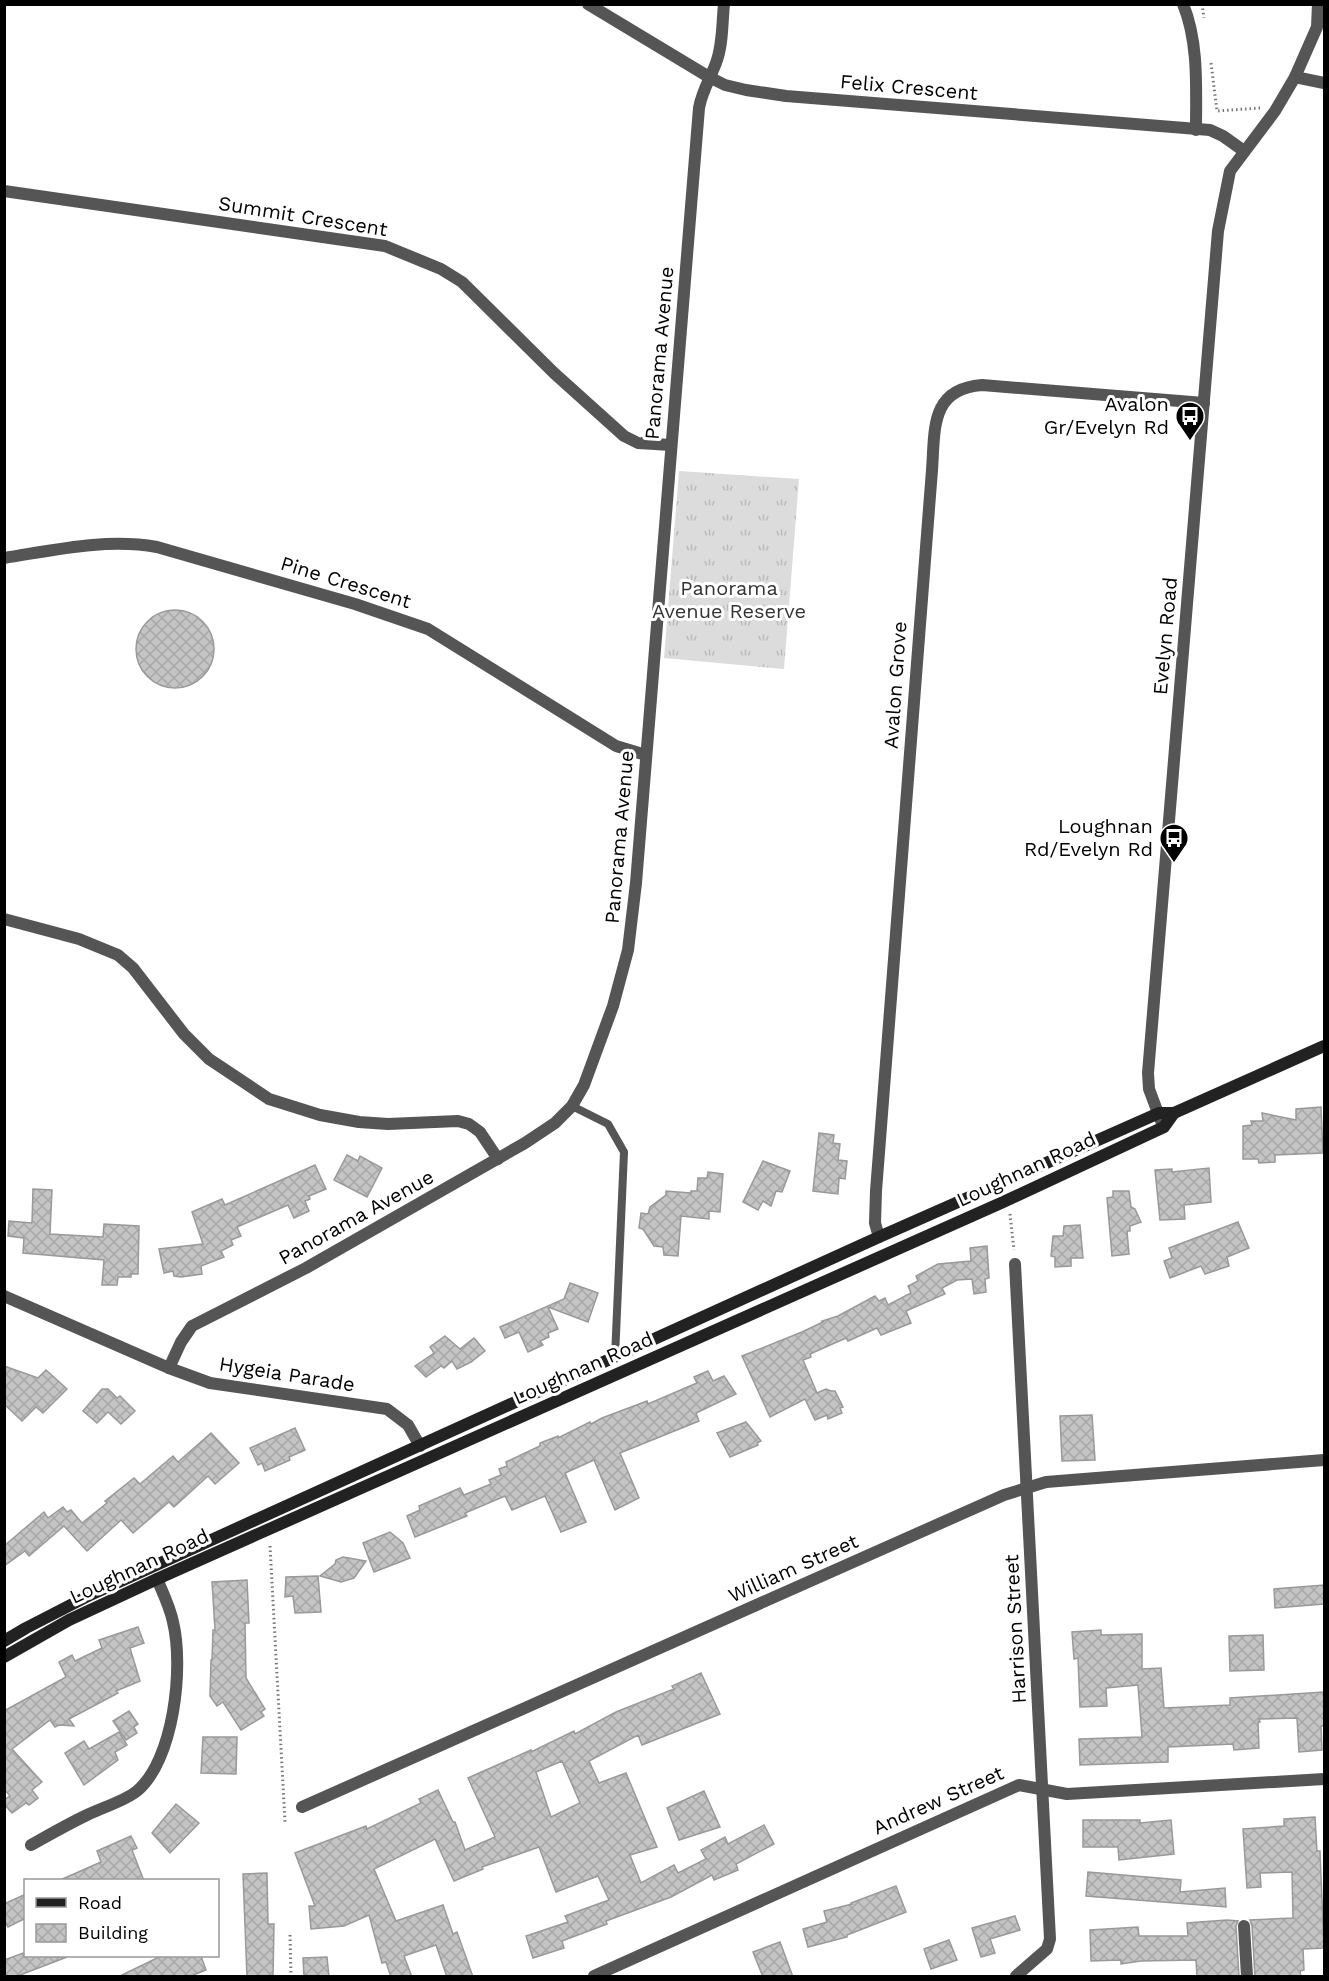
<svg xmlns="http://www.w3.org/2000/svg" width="1329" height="1981" viewBox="0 0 1329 1981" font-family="'Work Sans',sans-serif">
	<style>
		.grass { fill: url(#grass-tufts) }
		.building { fill: url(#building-cross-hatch); stroke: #999; stroke-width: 1.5; fill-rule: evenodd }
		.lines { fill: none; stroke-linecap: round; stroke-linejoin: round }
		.path { stroke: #777; stroke-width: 3; stroke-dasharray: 1.5 3; stroke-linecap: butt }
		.lane { stroke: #555; stroke-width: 8 }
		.street { stroke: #555; stroke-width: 12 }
		.secondary { stroke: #222; stroke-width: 12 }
		.labels { text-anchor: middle; stroke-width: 6; stroke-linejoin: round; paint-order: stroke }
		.street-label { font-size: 20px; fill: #000; stroke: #fff }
		.poi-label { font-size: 20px; fill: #000; stroke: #fff; text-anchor: end }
		.park-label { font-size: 20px; fill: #333; stroke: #fff }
	</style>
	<defs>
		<pattern id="grass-tufts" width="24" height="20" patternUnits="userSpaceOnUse" patternTransform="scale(1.5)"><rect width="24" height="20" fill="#dcdcdc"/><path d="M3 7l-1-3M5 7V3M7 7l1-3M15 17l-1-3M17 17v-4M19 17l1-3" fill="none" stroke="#bbb"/></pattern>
		<pattern id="building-cross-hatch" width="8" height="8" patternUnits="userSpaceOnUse" patternTransform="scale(1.5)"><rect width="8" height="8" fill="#c4c4c4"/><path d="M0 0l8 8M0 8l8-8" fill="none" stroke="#a7a7a7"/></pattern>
	</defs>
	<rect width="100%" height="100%" fill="#fff"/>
	<!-- grass -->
	<path class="grass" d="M679,471L799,479L784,669L664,658Z"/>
	<!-- building -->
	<g class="building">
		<circle cx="175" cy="649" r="39"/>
		<path d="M1321,1107L1323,1153L1275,1155V1162L1259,1163L1258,1159H1243V1126L1252,1125L1251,1121H1263L1262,1113L1296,1120V1109Z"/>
		<path d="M819,1133L834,1135L833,1143L840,1144L838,1160L847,1161L845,1179L839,1178L838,1194L813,1191Z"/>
		<path d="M347,1155L358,1161L360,1156L382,1168L367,1197L334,1180Z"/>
		<path d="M763,1161L790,1171L782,1192L776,1191L771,1206L763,1201L758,1210L743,1202Z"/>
		<path d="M315,1165L326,1189L309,1196L310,1199L305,1201L309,1211L294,1218L288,1205L237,1227L241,1236L231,1240L233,1245L221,1251L224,1257L201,1266L202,1274L181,1277L174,1276L173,1271L164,1273L159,1249L203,1244L192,1212L222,1199L225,1205Z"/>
		<path d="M1209,1168L1211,1202L1184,1205L1185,1219L1160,1220L1155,1170L1172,1169V1172Z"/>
		<path d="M708,1172L723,1174L720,1212L709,1211V1219L681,1216L678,1256L664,1255L663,1247L654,1246L643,1229L639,1228L641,1213L648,1214L650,1207L666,1195V1191L691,1193V1191H697L698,1178H707Z"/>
		<path d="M33,1189L52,1190L50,1234L103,1237L104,1224L139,1226L138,1274H131V1277H118L117,1285H102L104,1260L23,1253L24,1238L8,1236L9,1221L32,1223Z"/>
		<path d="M1113,1191H1129L1131,1207L1135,1209L1141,1222L1130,1226V1231H1127L1129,1254L1112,1256L1107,1198L1113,1197Z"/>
		<path d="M1238,1222L1249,1248L1227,1257L1229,1266L1205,1274L1201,1266L1170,1278L1164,1261L1172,1258L1169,1248Z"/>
		<path d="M1080,1225L1083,1258H1071V1266L1055,1267V1257L1051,1256L1053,1236H1063L1064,1226Z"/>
		<path d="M987,1246L989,1278L985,1279L986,1292L974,1294L972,1279L957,1280L942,1288L945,1294L906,1311L911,1323L881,1335L877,1328L848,1341L846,1338L810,1354L811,1357L803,1360L817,1393L826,1389L831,1391H835L843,1407L840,1408L842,1413L828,1419L827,1415L815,1420L805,1399L770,1417L742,1356L802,1332L823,1322L822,1321L838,1316L875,1296L879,1301L885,1298L888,1305L911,1293L908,1286L918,1281L916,1276L938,1264L971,1261L970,1248Z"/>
		<path d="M570,1283L598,1293L588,1322L548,1307L558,1329L548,1333L549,1337L540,1341L543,1345L528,1352L519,1332L505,1338L500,1327L564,1299Z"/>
		<path d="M445,1336L460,1349L474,1338L485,1351L471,1362L457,1369L452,1361L444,1368L441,1366L426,1377L415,1366L434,1353L430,1347Z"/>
		<path d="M4,1366L38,1378L46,1370L67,1389L43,1413L36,1407L22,1421L4,1404Z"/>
		<path d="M708,1371L713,1381L724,1376L736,1394L696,1413L699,1421L620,1453L639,1498L615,1510L594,1460L565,1473L586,1522L561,1532L545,1496L512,1510L505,1496L465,1513L467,1516L415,1537L407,1516L420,1510L419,1506L460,1488L464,1495L491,1484L489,1480L501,1475L499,1469L507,1466L506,1462L540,1446V1443L558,1436V1438L590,1422L591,1424L602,1418L647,1401L648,1404L697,1383L694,1377Z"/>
		<path d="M102,1389H108L117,1398L120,1396L135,1411L121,1424L108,1412L97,1423L83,1411Z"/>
		<path d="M1092,1415L1095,1460L1062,1461L1060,1416Z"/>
		<path d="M746,1422L761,1441L757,1443L758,1445L730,1457L717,1433Z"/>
		<path d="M295,1428L305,1450L289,1457L290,1460L265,1471L262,1463L258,1465L250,1448Z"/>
		<path d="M211,1433L239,1463L215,1484L208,1476L174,1507L169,1502L133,1533L121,1520L87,1551L64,1526L29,1556L25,1551L4,1566V1546L44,1512L48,1518L63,1507L67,1512L71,1510L82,1523L107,1503L105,1501L134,1478L140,1484L173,1456L178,1462Z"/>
		<path d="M390,1532L403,1543L410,1558L374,1572L363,1543Z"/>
		<path d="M343,1557L366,1561L354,1578L341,1582L320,1576L335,1564L336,1560Z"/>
		<path d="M318,1576L321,1612L295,1613L293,1596L285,1597L286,1577Z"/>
		<path d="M247,1580L249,1623H245L246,1678L265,1709L261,1712L264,1716L241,1730L223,1702L217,1706L210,1696L211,1660H212L213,1630H215L212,1582Z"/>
		<path d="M1324,1585V1604L1275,1608L1274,1589Z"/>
		<path d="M138,1627L144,1643L130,1648L140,1681L116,1691L118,1693L69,1719L74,1726L59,1725L55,1727L50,1720L12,1749L42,1782L32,1790L38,1798L29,1805L26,1803L12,1813L4,1804V1800L10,1796L4,1789V1711L66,1677L59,1662L72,1655L75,1661L102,1648L99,1640Z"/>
		<path d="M1101,1630V1635L1142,1634V1669L1161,1668L1164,1708L1230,1705V1698L1324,1692V1726H1321L1322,1750L1299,1752L1297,1718L1259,1719L1260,1722H1258L1259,1748L1234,1750L1233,1744L1168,1747V1762L1080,1765L1079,1739L1142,1737L1138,1685L1106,1688L1107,1706L1080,1707L1078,1658L1074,1659L1072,1632Z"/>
		<path d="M1263,1635L1264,1670L1230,1671L1229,1636Z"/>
		<path d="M701,1673L720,1714L642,1745L638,1735L589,1761L599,1783L626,1773L657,1847L630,1855L641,1883L674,1865L678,1873L706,1859L701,1850L725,1837L728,1844L764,1825L774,1844L736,1864L738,1870L714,1880L712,1875L671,1897L606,1921L607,1924L562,1941L564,1948L533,1958L526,1936L568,1922L565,1916L609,1900L598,1876L556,1892L539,1847L482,1867L483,1869L454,1881L435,1839L374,1869L396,1921L443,1905L453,1934L457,1932L473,1977H447L436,1945L404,1956L412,1977H391L386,1962L382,1963L369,1915L344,1926L311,1929L309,1906H315L295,1853L366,1826L367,1829L421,1803L419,1799L438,1790L453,1822H455L465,1850L495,1837L468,1778L531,1750V1752L574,1731L575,1734L616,1712L674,1689L672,1686ZM562,1761L580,1803L551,1817L536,1772Z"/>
		<path d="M129,1711L138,1724L134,1727L137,1733L126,1740L113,1721Z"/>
		<path d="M119,1732L127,1745L115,1752L118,1760L84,1785L65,1753L84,1741L89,1749Z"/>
		<path d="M203,1737H237L236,1774L201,1773Z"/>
		<path d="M704,1791L720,1827L679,1840L667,1808Z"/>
		<path d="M176,1804L199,1823L170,1853L152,1833Z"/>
		<path d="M1315,1817L1317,1851H1320L1324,1948L1303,1949L1304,1970L1300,1971L1301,1977H1255L1252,1926L1250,1920L1293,1918L1292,1872L1260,1873L1261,1887L1247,1888L1243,1829L1284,1826V1819Z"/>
		<path d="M1083,1820H1140V1823L1171,1820L1174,1854L1119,1860L1118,1847H1083Z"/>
		<path d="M131,1836L137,1848L132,1850L144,1881H58L101,1862L97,1851Z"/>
		<path d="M1088,1872L1181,1880L1180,1892L1225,1888L1226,1907L1086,1896Z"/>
		<path d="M267,1873L268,1924H274L273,1977H247L243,1874Z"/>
		<path d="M896,1886L906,1912L847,1935V1937L808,1947L803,1929L827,1922L824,1911L852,1904L851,1903Z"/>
		<path d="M26,1894V1918L8,1927L4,1919V1904Z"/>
		<path d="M1015,1916L1020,1930L990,1939L995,1953L981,1957L972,1928Z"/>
		<path d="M1227,1920L1238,1921L1236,1926L1239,1977H1197L1196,1960L1141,1961L1121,1964V1960L1091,1961L1090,1930L1138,1927L1139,1936H1188L1187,1923Z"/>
		<path d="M949,1940L957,1960L931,1969L924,1949Z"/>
		<path d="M780,1942L793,1977H763L753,1952Z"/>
		<path d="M26,1952V1956L67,1957L15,1977H4V1960Z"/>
		<path d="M161,1956H201L206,1970L188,1977H118Z"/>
		<path d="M327,1957L329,1977H304L303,1958Z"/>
	</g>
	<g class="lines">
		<!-- path -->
		<g class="path">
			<path d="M1202,4L1204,18"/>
			<path d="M1211,63L1217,111L1260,108"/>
			<path d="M1010,1214L1014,1250"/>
			<path d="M270,1546L285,1822"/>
			<path d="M290,1935L291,1976"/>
		</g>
		<!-- lane -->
		<path class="lane" d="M572,1106L608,1124L624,1152L615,1357"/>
		<!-- street -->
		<g class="street">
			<path d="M588,4L709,77L725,85L746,90L786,96L1210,130L1223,136L1244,151"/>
			<path d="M1183,4C1199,43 1196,89 1196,130"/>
			<path d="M1295,77L1324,83"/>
			<path d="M4,191L385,246L441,269L462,282L554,373L624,436L638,443L671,445"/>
			<path d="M4,558C55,550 106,538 157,547L355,604L428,629L616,746L646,755"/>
			<path d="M4,919L79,939L118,955L133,968L184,1034L209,1059L269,1099L320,1115L359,1122L388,1124L458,1121L469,1124L480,1132L498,1159"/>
			<path d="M1161,1121L1149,1089L1148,1073L1218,231L1230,171L1275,111L1295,77L1317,27L1318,4"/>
			<path d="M879,1237L875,1223L876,1191L932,470C935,429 930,389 982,385L1204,403"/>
			<path d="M1015,1264L1050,1939L1047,1949L1016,1976"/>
			<path d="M4,1296L169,1368L210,1383L387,1409L408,1425L420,1446"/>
			<path d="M169,1368L181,1342L192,1326L306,1268L525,1143L555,1123L572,1106L584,1085L613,1006L628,950L636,883L699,108C702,91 710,79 716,63C723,45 722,23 724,4"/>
			<path d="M302,1807L1004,1495L1046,1482L1324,1460"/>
			<path d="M31,1845C49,1835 68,1824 87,1815C101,1808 125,1801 137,1791C174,1760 184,1667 173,1622C170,1607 163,1593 157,1579"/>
			<path d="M1244,1926L1247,1976"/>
			<path d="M594,1976L1019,1785L1067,1794L1324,1779"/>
		</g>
		<!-- secondary -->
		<g class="secondary">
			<path d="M4,1641L26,1628L90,1595L879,1237L1159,1113H1174L1324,1046"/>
			<path d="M4,1657L69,1620L157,1579L1001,1203L1164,1127L1174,1113"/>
		</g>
	</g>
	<!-- icons -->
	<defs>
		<g id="bus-pin" transform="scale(1.5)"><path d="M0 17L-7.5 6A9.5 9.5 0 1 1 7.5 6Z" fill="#000" stroke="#fff"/><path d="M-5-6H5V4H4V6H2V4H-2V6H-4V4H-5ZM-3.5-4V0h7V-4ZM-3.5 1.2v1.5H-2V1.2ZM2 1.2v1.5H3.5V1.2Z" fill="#fff"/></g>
	</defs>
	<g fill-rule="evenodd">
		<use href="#bus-pin" x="1190" y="416"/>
		<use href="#bus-pin" x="1174" y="838"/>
	</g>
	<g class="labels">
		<!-- street labels -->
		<g class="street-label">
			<text transform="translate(909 87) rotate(5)" y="7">Felix Crescent</text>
			<text transform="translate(303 216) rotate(9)" y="7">Summit Crescent</text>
			<text transform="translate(659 353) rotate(-85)" y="7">Panorama Avenue</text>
			<text transform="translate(346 582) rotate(17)" y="7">Pine Crescent</text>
			<text transform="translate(1165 636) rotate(-85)" y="7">Evelyn Road</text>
			<text transform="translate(895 685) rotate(-86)" y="7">Avalon Grove</text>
			<text transform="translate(619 837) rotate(-85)" y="7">Panorama Avenue</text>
			<text transform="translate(1026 1169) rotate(-25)" y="7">Loughnan Road</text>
			<text transform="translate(356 1217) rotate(-29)" y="7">Panorama Avenue</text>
			<text transform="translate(583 1368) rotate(-24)" y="7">Loughnan Road</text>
			<text transform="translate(287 1374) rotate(9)" y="7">Hygeia Parade</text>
			<text transform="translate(139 1566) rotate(-25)" y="7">Loughnan Road</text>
			<text transform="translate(793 1568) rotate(-24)" y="7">William Street</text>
			<text transform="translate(1015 1629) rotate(-93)" y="7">Harrison Street</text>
			<text transform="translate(938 1800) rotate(-24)" y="7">Andrew Street</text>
		</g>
		<!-- poi labels -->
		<g class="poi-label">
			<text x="1169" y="411">Avalon<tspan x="1169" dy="23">Gr/Evelyn Rd</tspan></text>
			<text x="1153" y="833">Loughnan<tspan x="1153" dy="23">Rd/Evelyn Rd</tspan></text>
		</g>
		<!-- park labels -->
		<g class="park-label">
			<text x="729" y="595">Panorama<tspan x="729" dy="23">Avenue Reserve</tspan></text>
		</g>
	</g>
	<!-- border -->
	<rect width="1329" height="1981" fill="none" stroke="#000000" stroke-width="12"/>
	<!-- legend -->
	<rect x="24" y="1879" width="195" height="78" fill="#ffffff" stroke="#999999" stroke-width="1.5"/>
	<rect x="36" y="1898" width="30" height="9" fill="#222222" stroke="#999999" stroke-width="1.5"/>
	<text x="78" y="1909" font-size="18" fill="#000000">Road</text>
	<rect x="36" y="1924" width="30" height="18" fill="url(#building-cross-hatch)" stroke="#999999" stroke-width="1.5"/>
	<text x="78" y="1939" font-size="18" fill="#000000">Building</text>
</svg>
